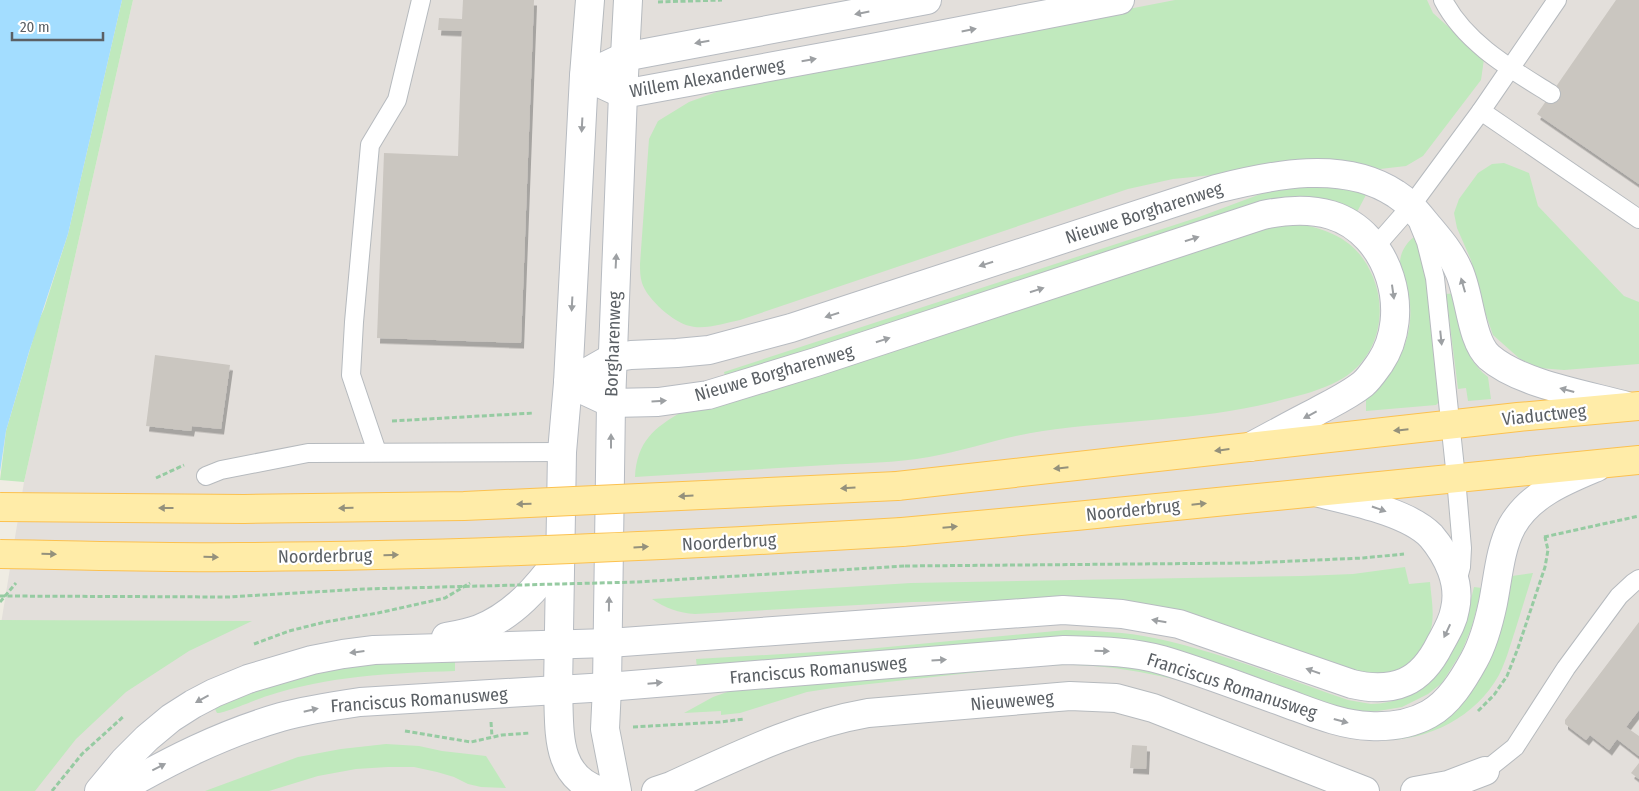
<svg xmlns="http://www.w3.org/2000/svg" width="1639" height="791" viewBox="0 0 1639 791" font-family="'Fira Sans Condensed',sans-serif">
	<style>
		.industrial { fill: #e3dfdb }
		.green { fill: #c0e9bd }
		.water { fill: #a3ddff }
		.building { fill: #cac6c0; filter: url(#shadow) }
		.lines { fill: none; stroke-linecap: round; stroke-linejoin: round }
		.lane-casing { stroke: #b6babe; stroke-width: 20 }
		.street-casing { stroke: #b6babe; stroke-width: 30 }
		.secondary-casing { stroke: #b7bbc1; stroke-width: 30 }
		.primary-casing { stroke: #fcc14f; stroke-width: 30 }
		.path { stroke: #96cba2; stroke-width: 3; stroke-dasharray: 5 2.5; stroke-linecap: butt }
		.lane { stroke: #fff; stroke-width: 18 }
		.street { stroke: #fff; stroke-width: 28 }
		.secondary { stroke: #fff; stroke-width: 28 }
		.primary { stroke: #ffeca8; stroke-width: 28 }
		.primary-bridge-casing { stroke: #fcc14f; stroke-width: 30; stroke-linecap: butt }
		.path-bridge { stroke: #96cba2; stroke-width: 3; stroke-dasharray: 5 2.5; stroke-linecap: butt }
		.primary-bridge { stroke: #ffeca8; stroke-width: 28 }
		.oneway { fill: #9da0a3 }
		.oneway2 { fill: #94917c }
		.labels { text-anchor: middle; stroke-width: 4.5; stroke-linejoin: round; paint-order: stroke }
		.street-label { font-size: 18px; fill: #5b6065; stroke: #fff }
	</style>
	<defs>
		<filter id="shadow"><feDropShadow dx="3" dy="5.5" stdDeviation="0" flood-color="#0004"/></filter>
	</defs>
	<rect width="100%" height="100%" fill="#efece3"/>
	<!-- industrial -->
	<path class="industrial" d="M133,0H1639V791H0V630L24,482Z"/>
	<!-- green -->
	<g class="green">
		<path d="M122,0H133L24,482L0,480L6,431L38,322L44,309L68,234Z"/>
		<path d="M1175,0H1427L1433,13L1484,59L1481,80L1423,156L1406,166L1380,169L1343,162L1173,179L1128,189L740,320C726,323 704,330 690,326C674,323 647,299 642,283C640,277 640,270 640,264L649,139L658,121L689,102L736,85Z"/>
		<path d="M1504,163L1529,173L1538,206L1624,296L1639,302V364L1564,370L1539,368L1520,359L1493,335L1485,312L1471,260L1457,228L1454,213L1459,199L1478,173L1492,164Z"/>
		<path d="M1333,185L1367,193L1357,212L1331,201L727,383L724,372L1199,217L1266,192L1290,187Z"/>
		<path d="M1297,223C1333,231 1358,241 1373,277C1389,316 1376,362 1338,381C1321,390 1302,395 1285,399C1206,421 1124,419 1043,431C1005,436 968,450 929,457C896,463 860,463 827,465C763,469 699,473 635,477C637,441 654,428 683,411L1263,228Z"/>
		<path d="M1414,237L1419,238L1423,249L1439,402L1436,405L1366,411V399C1396,375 1416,336 1409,297C1407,285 1399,274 1400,263C1400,253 1406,243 1414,237Z"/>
		<path d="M1457,293C1462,326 1459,354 1488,377L1491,399L1468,401L1466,388L1458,389L1446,294Z"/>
		<path d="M1405,567L1409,584L1430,582C1431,595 1434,610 1432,624C1429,643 1412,664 1395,672C1385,676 1368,675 1357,676L1088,599L913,602L695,614C679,613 665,608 652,599L911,583L1302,576L1353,574Z"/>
		<path d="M1533,573C1527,592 1521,612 1515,631C1510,646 1506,661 1499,675C1472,724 1412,748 1359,738C1272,710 1184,673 1093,666C1055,663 1017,668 979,672C930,677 881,683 833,688L807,692L740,713L721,715V711L684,713L713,697L730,691L905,671L1128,661L1338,726L1461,702C1494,665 1502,622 1512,576Z"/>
		<path d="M1474,587L1482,588L1472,626L1462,651L1442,683L1428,694L1402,707L1372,712L1346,709L1200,660L697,668L696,659L867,649L1066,630C1096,631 1126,632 1154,638C1220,652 1284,678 1348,700C1356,701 1363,703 1371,704C1383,704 1394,701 1405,697C1450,679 1464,630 1474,587Z"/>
		<path d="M0,620L252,621L189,651L126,692L76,739L35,791H0Z"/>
		<path d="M455,658V671C391,673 328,676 267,696C257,699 223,714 217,713L215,709L238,695L264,685L361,663Z"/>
		<path d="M386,744L419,746L442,751L486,756L506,788L481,787L468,784L454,777L437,772L414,767H388L356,769L318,776L269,791H205L298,757L341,749Z"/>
	</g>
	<!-- water -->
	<path class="water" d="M0,0H122L68,234L29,352L6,431L0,472Z"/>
	<!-- building -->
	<g class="building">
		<path d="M463,0H534L521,343L377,338L384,153L458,156L462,31L438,30L439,18L462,19Z"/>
		<path d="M1616,0H1639V184L1537,114Z"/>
		<path d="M155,355L230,365L221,429L192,426L191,431L146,426Z"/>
		<path d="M1639,622V710L1626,727L1639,736V756L1617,739L1609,750L1590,735L1586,740L1565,724V720Z"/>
		<path d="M1132,745L1147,746L1146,769L1130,768Z"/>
		<path d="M1639,763V779L1631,773Z"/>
	</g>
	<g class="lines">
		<!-- lane casing -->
		<g class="lane-casing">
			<g id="lane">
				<path d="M1443,0C1465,43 1511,69 1551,94"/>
				<path d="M1481,111L1639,219"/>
				<path d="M1419,225L1426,242L1435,278L1456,478L1462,548L1461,567L1457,582"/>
				<path d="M1375,247L1411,206L1481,111L1557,0"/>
				<path d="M377,452L351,375L354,322L370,145L397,100L421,0"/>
				<path d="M206,476L221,470L308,453L562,452"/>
				<path d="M1485,771L1515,747L1566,668L1619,596L1633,583L1639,579"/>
			</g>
		</g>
		<!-- street casing -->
		<g class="street-casing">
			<g id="street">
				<path d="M590,0L584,76L623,94L628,0"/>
				<path d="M607,687L605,729L617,791"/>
				<path d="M558,690C560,730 554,777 601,791"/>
				<path d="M656,791L671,786C735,757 799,725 868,713L1070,696L1116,698L1153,708L1365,791"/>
				<path d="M1415,791L1448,785L1485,771"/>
			</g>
		</g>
		<!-- secondary casing -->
		<g class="secondary-casing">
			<g id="secondary">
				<path d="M568,383L612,358L631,355L677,353L709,350L791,328L1216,189C1271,175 1344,159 1396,194C1409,202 1418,214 1428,226C1439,239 1451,253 1458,269C1470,292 1470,340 1489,357C1520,384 1587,395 1627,406"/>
				<path d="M568,383L611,403L658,402L708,395L816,362L1263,215C1286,210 1308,208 1331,215C1390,233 1413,314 1380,363C1375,370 1369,379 1363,384C1348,396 1330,404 1314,413C1292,424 1271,436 1250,447"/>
				<path d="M446,637C457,635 469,633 479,629C514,615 538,587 559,558"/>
				<path d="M607,687L611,403L623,94L872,48L1120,0"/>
				<path d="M558,690L562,452L568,383L584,76L624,57L927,0"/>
				<path d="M99,791L124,761L147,738L171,718L193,704L214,693L248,679L312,660L343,654L374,650L609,643L1063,610L1122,614L1179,624L1352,684C1369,688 1389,689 1405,682C1421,675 1432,660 1440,644C1446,633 1453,622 1455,609C1461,583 1448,556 1431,536C1408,512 1351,501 1319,493"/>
				<path d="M117,791C169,761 222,734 281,717C306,710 333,706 360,702L607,687L1064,650C1097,651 1130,651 1162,660C1203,672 1243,688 1283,702C1311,712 1340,725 1370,726C1390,727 1411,724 1429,714C1449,703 1463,680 1474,660C1484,642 1489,622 1493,603C1498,578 1500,548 1512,526C1530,494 1566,480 1597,467"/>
			</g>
		</g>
		<!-- primary casing -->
		<g class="primary-casing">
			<g id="primary">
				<path d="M897,486L1518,417L1639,406"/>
				<path d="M902,532L1076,516L1639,460"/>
			</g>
		</g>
		<!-- path -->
		<g class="path">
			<path d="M658,2L722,0"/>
			<path d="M392,421L534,413"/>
			<path d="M156,478L184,465"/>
			<path d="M1544,537L1639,516"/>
			<path d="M905,566L1249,563L1363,558L1404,554"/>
			<path d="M0,602L16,583"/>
			<path d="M254,644L289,631L325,622L378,613L445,598L470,583"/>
			<path d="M1478,711L1494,695L1507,676L1518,648L1545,567L1548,550L1545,537"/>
			<path d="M491,722L492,737"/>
			<path d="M633,727L720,722L744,719"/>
			<path d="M405,731L471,742L502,735L530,733"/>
			<path d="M52,791L82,754L124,716"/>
		</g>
		<!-- lane -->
		<use href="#lane" class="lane"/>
		<!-- street -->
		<use href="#street" class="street"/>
		<!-- secondary -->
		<use href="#secondary" class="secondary"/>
		<!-- primary -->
		<use href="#primary" class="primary"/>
		<!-- primary-bridge casing -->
		<g class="primary-bridge-casing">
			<g id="primary-bridge">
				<path d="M0,507L244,509L464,506L897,486"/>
				<path d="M0,554C80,555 160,558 240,557C461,556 681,545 902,532"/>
			</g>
		</g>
		<!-- path-bridge -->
		<path class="path-bridge" d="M0,596L228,597L364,589L637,582L905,566"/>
		<!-- primary-bridge -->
		<use href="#primary-bridge" class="primary-bridge"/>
	</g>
	<!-- one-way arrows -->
	<defs><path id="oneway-solid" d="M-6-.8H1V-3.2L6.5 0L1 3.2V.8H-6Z" transform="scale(1.25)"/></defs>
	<g class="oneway">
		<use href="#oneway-solid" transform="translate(862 13) rotate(169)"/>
		<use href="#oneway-solid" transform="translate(969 30) rotate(-11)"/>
		<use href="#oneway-solid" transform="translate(702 42) rotate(170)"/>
		<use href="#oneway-solid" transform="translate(809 60) rotate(-10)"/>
		<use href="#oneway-solid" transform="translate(582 125) rotate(93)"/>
		<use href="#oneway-solid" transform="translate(1192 239) rotate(-18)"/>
		<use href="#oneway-solid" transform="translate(616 261) rotate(-87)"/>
		<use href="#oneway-solid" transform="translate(986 264) rotate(162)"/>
		<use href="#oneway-solid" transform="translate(1463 285) rotate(-106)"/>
		<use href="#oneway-solid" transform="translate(1037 290) rotate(-18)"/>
		<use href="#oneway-solid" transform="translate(1393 292) rotate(82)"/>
		<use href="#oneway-solid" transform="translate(572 304) rotate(93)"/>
		<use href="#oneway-solid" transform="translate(832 315) rotate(162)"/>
		<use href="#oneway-solid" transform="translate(1441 338) rotate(84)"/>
		<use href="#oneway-solid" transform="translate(883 340) rotate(-18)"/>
		<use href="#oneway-solid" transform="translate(1567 390) rotate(-165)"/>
		<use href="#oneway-solid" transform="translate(659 401) rotate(-4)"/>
		<use href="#oneway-solid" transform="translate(1310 415) rotate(152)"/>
		<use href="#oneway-solid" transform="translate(611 441) rotate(-90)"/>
		<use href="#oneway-solid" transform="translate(1379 509) rotate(19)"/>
		<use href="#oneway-solid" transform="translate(609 604) rotate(-89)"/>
		<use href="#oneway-solid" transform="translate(1159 621) rotate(-170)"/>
		<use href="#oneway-solid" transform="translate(1447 631) rotate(115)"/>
		<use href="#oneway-solid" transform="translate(1102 651) rotate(2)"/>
		<use href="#oneway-solid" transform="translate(357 652) rotate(173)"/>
		<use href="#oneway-solid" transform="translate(939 660) rotate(-4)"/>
		<use href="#oneway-solid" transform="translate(1313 671) rotate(-161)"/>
		<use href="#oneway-solid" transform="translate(655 683) rotate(-5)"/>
		<use href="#oneway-solid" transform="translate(202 699) rotate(151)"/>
		<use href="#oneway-solid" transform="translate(311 710) rotate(-13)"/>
		<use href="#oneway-solid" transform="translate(1341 721) rotate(15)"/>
		<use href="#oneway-solid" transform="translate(159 767) rotate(-27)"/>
	</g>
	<g class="oneway2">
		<use href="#oneway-solid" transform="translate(1401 430) rotate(174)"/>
		<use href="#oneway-solid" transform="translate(1222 450) rotate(173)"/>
		<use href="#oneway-solid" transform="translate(1061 468) rotate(174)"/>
		<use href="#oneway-solid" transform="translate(848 488) rotate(177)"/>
		<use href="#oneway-solid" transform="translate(686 496) rotate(177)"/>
		<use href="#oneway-solid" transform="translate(524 504) rotate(178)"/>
		<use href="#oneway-solid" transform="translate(1199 504) rotate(-6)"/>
		<use href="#oneway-solid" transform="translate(166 508) rotate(-180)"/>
		<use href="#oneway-solid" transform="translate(346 508) rotate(179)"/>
		<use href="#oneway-solid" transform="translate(950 527) rotate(-5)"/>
		<use href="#oneway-solid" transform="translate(641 547) rotate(-3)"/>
		<use href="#oneway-solid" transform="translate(49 554) rotate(1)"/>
		<use href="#oneway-solid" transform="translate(391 555) rotate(-1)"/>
		<use href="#oneway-solid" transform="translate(211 557) rotate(1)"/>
	</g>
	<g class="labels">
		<!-- street labels -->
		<g class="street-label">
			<text transform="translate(707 78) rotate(-10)" y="6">Willem Alexanderweg</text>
			<text transform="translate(1144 213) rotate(-18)" y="6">Nieuwe Borgharenweg</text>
			<text transform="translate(613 344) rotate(-88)" y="6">Borgharenweg</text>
			<text transform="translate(774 373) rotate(-16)" y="6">Nieuwe Borgharenweg</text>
			<text transform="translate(1544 415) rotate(-6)" y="6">Viaductweg</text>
			<text transform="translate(1133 510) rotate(-6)" y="6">Noorderbrug</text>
			<text transform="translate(729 542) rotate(-3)" y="6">Noorderbrug</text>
			<text transform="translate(325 556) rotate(-1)" y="6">Noorderbrug</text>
			<text transform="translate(818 670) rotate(-5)" y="6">Franciscus Romanusweg</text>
			<text transform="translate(1232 686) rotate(18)" y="6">Franciscus Romanusweg</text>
			<text transform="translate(419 700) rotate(-4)" y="6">Franciscus Romanusweg</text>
			<text transform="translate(1012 701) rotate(-5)" y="6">Nieuweweg</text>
		</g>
	</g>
	<!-- scale -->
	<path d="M12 32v8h91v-8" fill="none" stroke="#5b6065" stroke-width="2.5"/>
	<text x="20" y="32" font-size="15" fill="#5b6065" stroke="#ffffff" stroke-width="4" paint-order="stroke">20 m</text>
</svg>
